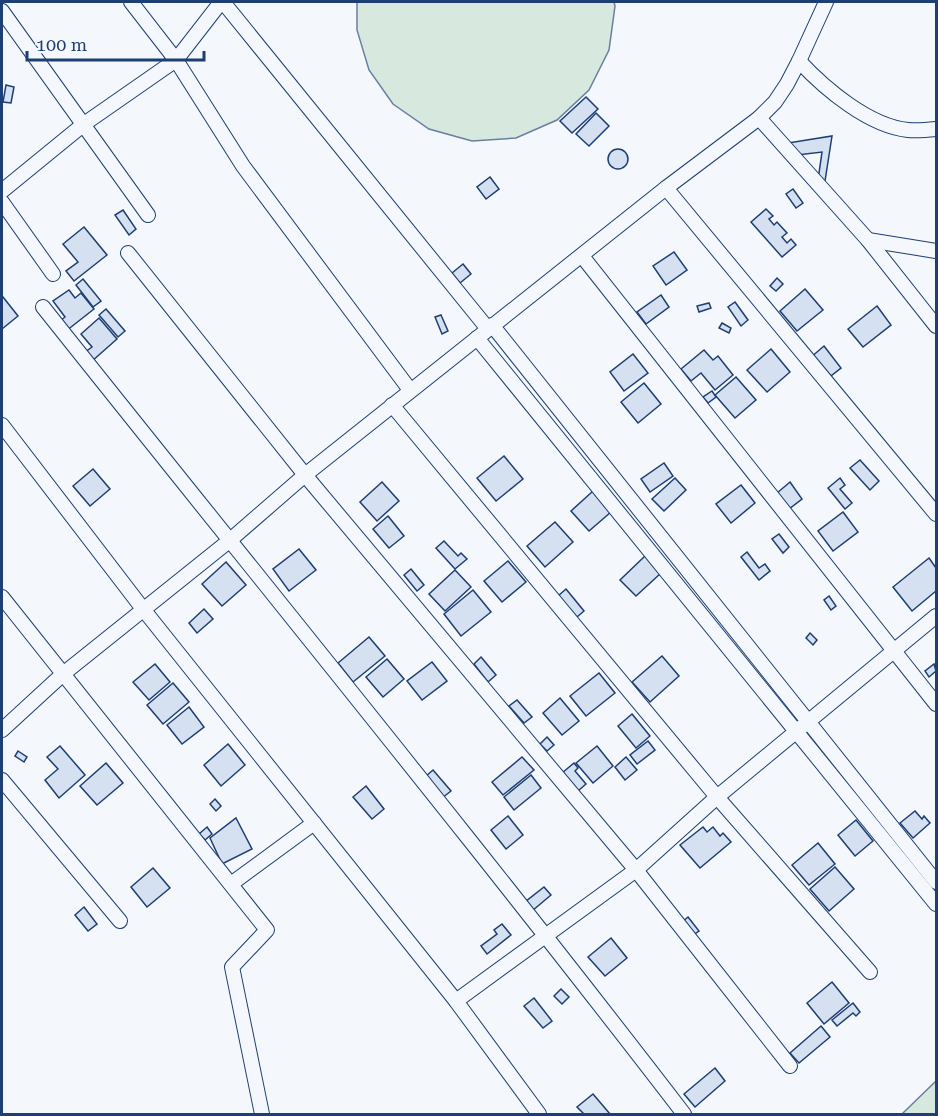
<svg xmlns="http://www.w3.org/2000/svg" width="938" height="1116" viewBox="0 0 938 1116" font-family="'Roboto Serif',serif">
	<style>
		.green { fill: #d7e8df; stroke: #687fa3; stroke-width: 1.5 }
		.building { fill: #d5e0f0; stroke: #1d3f73; stroke-width: 1.5 }
		.lines { fill: none; stroke-linecap: round; stroke-linejoin: round }
		.minor-casing { stroke: #1d3f73; stroke-width: 16 }
		.minor { stroke: #f4f7fb; stroke-width: 14 }
	</style>
	<rect width="100%" height="100%" fill="#f4f7fb"/>
	<!-- green -->
	<g class="green">
		<path d="M357,2H614L615,6L609,50L589,90L557,120L516,138L472,141L429,129L393,104L369,70L357,30Z"/>
		<path d="M936,1081V1114H902Z"/>
	</g>
	<!-- building -->
	<g class="building">
		<path d="M6,85L14,87L11,103L3,102Z"/>
		<path d="M586,97L598,109L572,133L560,121Z"/>
		<path d="M596,113L609,126L589,146L576,134Z"/>
		<path d="M832,136L825,181L818,180L822,152L797,155L788,143Z"/>
		<circle cx="618" cy="159" r="10"/>
		<path d="M490,177L499,189L486,199L477,187Z"/>
		<path d="M793,189L803,203L796,208L786,194Z"/>
		<path d="M766,209L773,216L769,219L774,225L777,222L787,233L782,237L787,243L791,239L796,245L782,257L751,222Z"/>
		<path d="M123,210L136,229L129,235L115,215Z"/>
		<path d="M84,227L107,255L74,281L66,271L78,262L63,244Z"/>
		<path d="M674,252L687,270L666,285L653,266Z"/>
		<path d="M463,264L471,274L460,283L452,273Z"/>
		<path d="M777,278L783,284L776,291L770,286Z"/>
		<path d="M83,279L101,301L93,307L76,285Z"/>
		<path d="M805,289L823,310L797,331L780,311Z"/>
		<path d="M69,290L75,298L81,293L94,309L66,331L59,322L65,317L53,301Z"/>
		<path d="M661,295L669,307L646,324L637,312Z"/>
		<path d="M3,297L18,316L2,329V299Z"/>
		<path d="M735,302L748,320L741,326L728,307Z"/>
		<path d="M709,303L711,308L699,312L697,306Z"/>
		<path d="M877,306L891,325L863,347L848,329Z"/>
		<path d="M106,309L125,331L118,337L99,315Z"/>
		<path d="M441,315L448,331L442,334L435,317Z"/>
		<path d="M99,318L117,339L91,362L84,353L92,347L81,334Z"/>
		<path d="M722,323L731,328L729,333L719,328Z"/>
		<path d="M824,346L841,368L827,379L810,358Z"/>
		<path d="M771,349L790,372L767,392L747,370Z"/>
		<path d="M704,350L713,360L718,356L733,375L715,390L701,373L691,381L681,369Z"/>
		<path d="M633,354L648,373L624,391L610,372Z"/>
		<path d="M736,377L756,400L735,418L715,395Z"/>
		<path d="M644,383L661,404L638,423L621,402Z"/>
		<path d="M712,391L716,397L708,403L703,397Z"/>
		<path d="M504,456L523,479L496,501L477,478Z"/>
		<path d="M860,460L879,481L870,490L850,468Z"/>
		<path d="M664,463L673,476L650,492L641,479Z"/>
		<path d="M93,469L110,489L90,506L73,486Z"/>
		<path d="M675,478L686,490L664,511L652,499Z"/>
		<path d="M840,478L845,485L840,489L852,503L845,509L828,488Z"/>
		<path d="M382,482L399,501L377,521L360,502Z"/>
		<path d="M790,482L802,499L789,509L777,493Z"/>
		<path d="M741,485L755,503L731,523L716,504Z"/>
		<path d="M593,491L611,512L589,531L571,511Z"/>
		<path d="M843,512L858,532L833,551L818,531Z"/>
		<path d="M388,516L404,536L389,548L373,529Z"/>
		<path d="M555,522L573,542L545,567L527,546Z"/>
		<path d="M779,534L789,547L783,553L772,539Z"/>
		<path d="M444,541L458,556L461,553L467,559L455,569L436,548Z"/>
		<path d="M299,549L316,570L289,591L273,569Z"/>
		<path d="M747,552L759,568L765,564L770,571L759,580L741,557Z"/>
		<path d="M645,556L661,573L636,596L620,580Z"/>
		<path d="M929,558L936,568V591L912,611L893,587Z"/>
		<path d="M508,561L526,582L502,602L484,581Z"/>
		<path d="M226,562L246,585L222,606L202,584Z"/>
		<path d="M411,569L424,585L417,591L404,575Z"/>
		<path d="M455,570L471,587L445,611L429,594Z"/>
		<path d="M566,589L584,611L577,617L558,596Z"/>
		<path d="M473,590L491,612L461,636L444,614Z"/>
		<path d="M829,596L836,606L831,610L824,600Z"/>
		<path d="M204,609L213,619L197,633L189,623Z"/>
		<path d="M810,633L817,640L813,645L806,638Z"/>
		<path d="M369,637L385,656L353,682L338,663Z"/>
		<path d="M662,656L679,676L650,702L632,682Z"/>
		<path d="M481,657L496,675L488,682L474,664Z"/>
		<path d="M387,659L404,679L383,697L366,677Z"/>
		<path d="M432,662L447,681L422,700L407,681Z"/>
		<path d="M155,664L170,682L149,700L133,682Z"/>
		<path d="M934,664L936,671L929,677L925,671Z"/>
		<path d="M599,673L615,693L586,716L570,696Z"/>
		<path d="M173,683L189,702L163,724L147,705Z"/>
		<path d="M560,698L579,721L562,735L543,713Z"/>
		<path d="M517,700L532,717L524,723L509,706Z"/>
		<path d="M189,707L204,727L182,744L167,725Z"/>
		<path d="M632,714L650,736L636,748L618,726Z"/>
		<path d="M547,737L554,745L547,751L540,744Z"/>
		<path d="M648,741L655,750L637,764L630,755Z"/>
		<path d="M228,744L245,765L221,786L204,765Z"/>
		<path d="M60,746L85,775L59,798L45,780L58,769L47,757Z"/>
		<path d="M597,746L613,766L593,783L576,763Z"/>
		<path d="M18,751L27,757L24,762L15,756Z"/>
		<path d="M522,757L534,770L503,795L492,782Z"/>
		<path d="M626,757L637,770L625,780L615,767Z"/>
		<path d="M106,763L123,783L97,805L80,786Z"/>
		<path d="M574,763L578,768L575,771L586,784L578,791L562,773Z"/>
		<path d="M433,770L451,791L442,798L425,777Z"/>
		<path d="M531,775L541,788L514,810L504,797Z"/>
		<path d="M366,786L384,809L372,819L353,797Z"/>
		<path d="M215,799L221,806L216,811L210,804Z"/>
		<path d="M915,811L922,819L924,816L930,823L913,838L900,823Z"/>
		<path d="M508,816L523,835L506,849L491,830Z"/>
		<path d="M236,818L252,849L222,864L210,838Z"/>
		<path d="M856,820L873,841L855,856L838,835Z"/>
		<path d="M207,827L212,834L205,840L199,834Z"/>
		<path d="M703,827L707,832L713,827L720,836L723,833L731,842L700,868L680,845Z"/>
		<path d="M818,843L835,864L809,885L792,865Z"/>
		<path d="M835,867L854,889L829,911L810,889Z"/>
		<path d="M153,868L170,888L147,907L131,887Z"/>
		<path d="M544,887L551,895L532,911L525,902Z"/>
		<path d="M84,907L97,924L88,931L75,915Z"/>
		<path d="M688,917L699,931L693,935L682,922Z"/>
		<path d="M502,924L511,935L487,954L481,946L497,934L494,930Z"/>
		<path d="M611,938L627,958L605,976L588,957Z"/>
		<path d="M832,982L849,1003L824,1024L807,1003Z"/>
		<path d="M561,989L569,997L562,1004L554,996Z"/>
		<path d="M534,998L552,1021L543,1028L524,1006Z"/>
		<path d="M853,1003L860,1012L856,1016L853,1013L837,1026L832,1020Z"/>
		<path d="M821,1026L830,1037L799,1063L790,1053Z"/>
		<path d="M715,1068L725,1081L695,1107L684,1094Z"/>
		<path d="M593,1094L610,1114H584L577,1107Z"/>
	</g>
	<g class="lines">
		<!-- minor casing -->
		<g class="minor-casing">
			<g id="minor">
				<path d="M131,2L176,60L243,166L410,390"/>
				<path d="M223,2L488,329"/>
				<path d="M2,11L148,215"/>
				<path d="M799,61C825,89 869,126 908,130C917,131 927,130 936,129"/>
				<path d="M759,118L868,240L936,326"/>
				<path d="M666,188L936,514"/>
				<path d="M2,191L84,124L176,60L221,2"/>
				<path d="M2,202L53,274"/>
				<path d="M868,240L936,251"/>
				<path d="M128,253L305,475L636,870L790,1066"/>
				<path d="M582,256L936,704"/>
				<path d="M43,307C257,576 475,842 684,1114"/>
				<path d="M492,325L936,882"/>
				<path d="M477,338L936,904"/>
				<path d="M392,405L717,797L870,972"/>
				<path d="M2,425L143,609L456,1001L539,1114"/>
				<path d="M2,597L267,930L232,967L262,1114"/>
				<path d="M2,730L63,674L229,541L305,475L666,188L759,118L775,102L787,84L799,61L826,2"/>
				<path d="M2,780L120,921"/>
				<path d="M231,884L314,823"/>
				<path d="M456,1001L636,870L717,797L936,616"/>
			</g>
		</g>
		<!-- minor -->
		<use href="#minor" class="minor"/>
	</g>
	<!-- border -->
	<rect width="938" height="1116" fill="none" stroke="#1d3f73" stroke-width="6"/>
	<!-- scale -->
	<path d="M27 51v9h177v-9" fill="none" stroke="#1d3f73" stroke-width="3"/>
	<text x="36" y="51" font-size="18" fill="#1d3f73" stroke="#f4f7fb" stroke-width="4.5" paint-order="stroke">100 m</text>
</svg>
